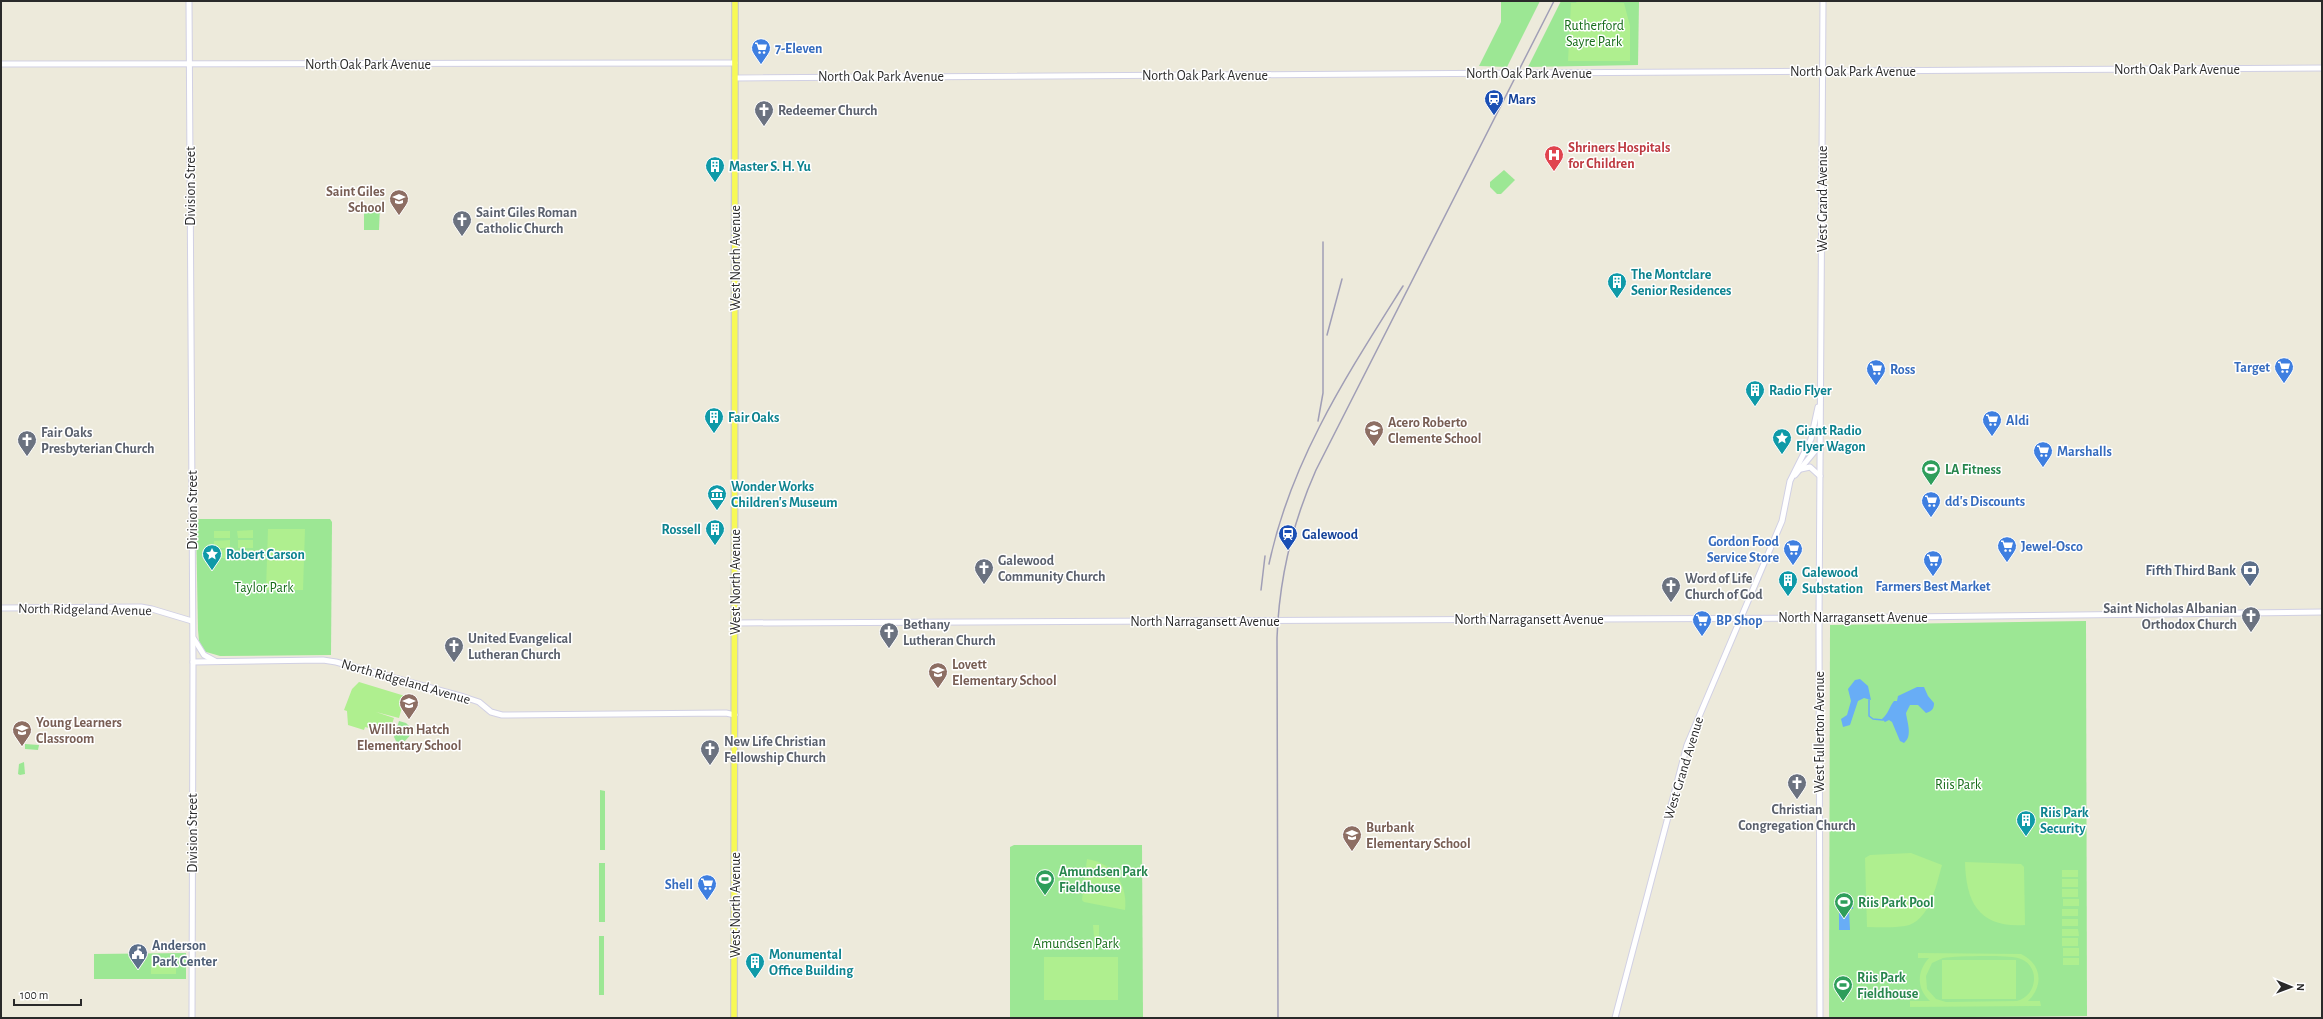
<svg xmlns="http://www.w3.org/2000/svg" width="2323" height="1019" viewBox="0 0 2323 1019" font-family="'Alegreya Sans',sans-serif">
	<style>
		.green { fill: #9ce794 }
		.pitch { fill: #afef8f; fill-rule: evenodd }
		.water { fill: #68adf6 }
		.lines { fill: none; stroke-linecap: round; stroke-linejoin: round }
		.stream { stroke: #68adf6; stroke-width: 1.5 }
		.secondary-casing { stroke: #d1d0e4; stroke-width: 7 }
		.primary-casing { stroke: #ccc; stroke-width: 8 }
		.secondary { stroke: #fff; stroke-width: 5 }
		.primary { stroke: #f7f955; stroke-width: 5.5 }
		.rail { stroke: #a09eb6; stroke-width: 1.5 }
		.labels { text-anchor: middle; stroke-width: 3; stroke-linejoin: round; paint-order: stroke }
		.park-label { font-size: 14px; fill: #166c19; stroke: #fff }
		.shop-label { font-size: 14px; font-weight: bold; fill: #366cbe; stroke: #fff; text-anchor: start }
		.street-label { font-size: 14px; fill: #2a2a2a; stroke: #fff }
		.transit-label { font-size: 14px; font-weight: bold; fill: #164399; stroke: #fff; text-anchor: start }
		.worship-label { font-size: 14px; font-weight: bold; fill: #5b616d; stroke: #fff; text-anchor: start }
		.health-label { font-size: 14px; font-weight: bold; fill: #be3a42; stroke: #fff; text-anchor: start }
		.culture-label { font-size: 14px; font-weight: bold; fill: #0d838f; stroke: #fff; text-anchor: start }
		.education-label { font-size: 14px; font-weight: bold; fill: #785e54; stroke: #fff; text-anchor: start }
		.leisure-label { font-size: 14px; font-weight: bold; fill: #27864d; stroke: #fff; text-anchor: start }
		.service-label { font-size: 14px; font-weight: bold; fill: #4e5e75; stroke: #fff; text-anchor: end }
	</style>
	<rect width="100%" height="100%" fill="#edeadb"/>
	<!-- green -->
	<g class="green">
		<path d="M1501,1H1540L1507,67L1479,66L1501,22Z"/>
		<path d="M1561,1H1639L1638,65L1528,67Z"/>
		<path d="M1504,170L1515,180L1501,194H1497L1490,187V182Z"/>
		<path d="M364,206H380L379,230H364Z"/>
		<path d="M197,519H330L332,522L331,655L220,656L203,651L199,641L198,630L196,522Z"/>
		<path d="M2086,621L2087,1016L1829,1018L1830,625Z"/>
		<path d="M399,721L406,723L414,731L405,741L397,743L394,737Z"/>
		<path d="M25,744L39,745L38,750L25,749Z"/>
		<path d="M24,762L25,774L20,775L18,774L19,764Z"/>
		<path d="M600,790L605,791V850H600Z"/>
		<path d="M1014,845H1142L1143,1018H1010V847Z"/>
		<rect x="599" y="863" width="6" height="59"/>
		<rect x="599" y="936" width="5" height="59"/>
		<path d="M186,953V979H94V954Z"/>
	</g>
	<!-- pitch -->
	<g class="pitch">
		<path d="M1577,1L1624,3L1630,26V61H1568L1571,3H1576Z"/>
		<path d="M268,529H305L303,590H266Z"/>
		<path d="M253,530V538H238L237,531Z"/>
		<rect x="214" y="531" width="16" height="7"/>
		<path d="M230,540V548H214V541Z"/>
		<rect x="238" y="540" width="15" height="8"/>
		<rect x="214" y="550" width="16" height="8"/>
		<path d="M238,550H253L254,557L238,558Z"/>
		<path d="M359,682L405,696L399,718L376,712L394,718L389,733L365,727L364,730L348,725L347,711L344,710L352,689Z"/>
		<path d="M1911,853L1942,865C1936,885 1930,922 1905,926C1893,928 1879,927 1867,927L1865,858L1870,855Z"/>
		<path d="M1087,859C1113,863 1128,884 1125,910L1084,902L1082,900Z"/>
		<path d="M1965,862L2021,864L2024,867L2025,925C1980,928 1966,904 1965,862Z"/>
		<rect x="2062" y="870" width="16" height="7"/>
		<rect x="2062" y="879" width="16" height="8"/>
		<rect x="2062" y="889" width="16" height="8"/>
		<rect x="2063" y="899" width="16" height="7"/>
		<rect x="2062" y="909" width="16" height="7"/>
		<rect x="2062" y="919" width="16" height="7"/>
		<path d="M1093,925H1099V937H1094Z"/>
		<path d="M2062,929H2078L2079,936H2062Z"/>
		<rect x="2062" y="938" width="16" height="8"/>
		<rect x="2063" y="948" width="16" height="8"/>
		<path d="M1918,953L2021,954C2042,964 2044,986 2028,1001H2040L2041,1006L1910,1007V1001H1930C1916,988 1917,971 1929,958H1918ZM1943,958C1957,956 2005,955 2018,958C2041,964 2038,996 2017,1001L1946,1002L1936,999L1927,989L1926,976L1932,963Z"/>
		<rect x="1044" y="957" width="74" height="43"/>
		<rect x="151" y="958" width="25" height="16"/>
		<rect x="2063" y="958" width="16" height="7"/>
		<rect x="1942" y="960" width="74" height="39"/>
	</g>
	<!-- water -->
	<g class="water">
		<path d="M1860,679L1868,686L1871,700L1864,698L1858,701L1850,725L1843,727L1841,719L1847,715L1851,701L1848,689L1855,680Z"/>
		<path d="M1917,687H1924L1928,696L1934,703C1934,709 1932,711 1926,713L1918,705H1910L1906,713C1907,722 1913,736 1904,743L1900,741L1892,722L1889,720L1885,722L1882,719C1889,713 1889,707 1894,701H1897L1898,696Z"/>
		<path d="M1836,899H1853V909H1849L1850,930H1839V910L1836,909Z"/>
	</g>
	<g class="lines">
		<!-- stream -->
		<path class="stream" d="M1869,700V716L1873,719L1883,720"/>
		<!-- secondary casing -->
		<g class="secondary-casing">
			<g id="secondary">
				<path d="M189,1L193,662L192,1018"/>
				<path d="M1,64L735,63"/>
				<path d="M735,78L2322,68"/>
				<path d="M1801,469L1810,467L1820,476"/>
				<path d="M1795,475L1820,445"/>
				<path d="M1,608L141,607L152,609L192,621"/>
				<path d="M735,623L1819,618L2322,612"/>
				<path d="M194,639L204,655L215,661"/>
				<path d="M193,662L323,660L336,662L464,697L479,702L491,712L502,715L726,713L735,715"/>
				<path d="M1615,1018L1687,745L1782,521L1790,481L1811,439L1818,407"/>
				<path d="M1820,1018L1819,623L1823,1"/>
			</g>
		</g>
		<!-- primary casing -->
		<g class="primary-casing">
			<path id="primary" d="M734,1018L735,1"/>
		</g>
		<!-- secondary -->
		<use href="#secondary" class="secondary"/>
		<!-- primary -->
		<use href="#primary" class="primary"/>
		<!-- rail -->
		<g class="rail">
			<path d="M1327,335L1342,279"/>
			<path d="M1318,421L1323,393V242"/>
			<path d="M1269,564C1291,460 1347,375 1403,286"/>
			<path d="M1261,590L1265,556"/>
			<path d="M1278,1018L1277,638C1279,579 1292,524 1316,470L1554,1"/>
		</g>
	</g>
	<!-- icons -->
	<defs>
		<g id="supermarket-pin" transform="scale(1)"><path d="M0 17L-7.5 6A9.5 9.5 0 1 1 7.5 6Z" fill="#3f7fe0" stroke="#fff"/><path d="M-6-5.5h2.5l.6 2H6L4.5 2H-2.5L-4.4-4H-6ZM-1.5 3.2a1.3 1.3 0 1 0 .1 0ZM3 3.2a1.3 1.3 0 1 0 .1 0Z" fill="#fff"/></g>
		<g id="station-pin" transform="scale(1)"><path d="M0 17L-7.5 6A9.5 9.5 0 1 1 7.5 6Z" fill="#1a4fb4" stroke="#fff"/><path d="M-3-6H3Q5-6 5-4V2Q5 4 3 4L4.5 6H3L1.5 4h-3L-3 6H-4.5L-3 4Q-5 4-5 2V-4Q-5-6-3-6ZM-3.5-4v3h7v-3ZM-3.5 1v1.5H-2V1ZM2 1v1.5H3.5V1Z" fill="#fff"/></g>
		<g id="church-pin" transform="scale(1)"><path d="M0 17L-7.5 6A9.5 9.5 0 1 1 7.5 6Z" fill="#6b7280" stroke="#fff"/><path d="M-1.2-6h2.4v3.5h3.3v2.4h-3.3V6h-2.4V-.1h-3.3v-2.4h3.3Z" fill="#fff"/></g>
		<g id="hospital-pin" transform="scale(1)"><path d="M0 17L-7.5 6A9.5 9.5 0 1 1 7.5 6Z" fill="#e0444e" stroke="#fff"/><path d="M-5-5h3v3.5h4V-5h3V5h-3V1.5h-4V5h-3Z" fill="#fff"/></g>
		<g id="building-pin" transform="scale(1)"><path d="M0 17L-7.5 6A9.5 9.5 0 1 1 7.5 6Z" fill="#0f9aa8" stroke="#fff"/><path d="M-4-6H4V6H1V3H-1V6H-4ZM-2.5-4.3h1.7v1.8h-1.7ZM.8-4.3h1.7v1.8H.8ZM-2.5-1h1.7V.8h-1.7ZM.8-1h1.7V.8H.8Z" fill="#fff"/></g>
		<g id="school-pin" transform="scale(1)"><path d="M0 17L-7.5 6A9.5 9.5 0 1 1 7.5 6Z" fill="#8d6e63" stroke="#fff"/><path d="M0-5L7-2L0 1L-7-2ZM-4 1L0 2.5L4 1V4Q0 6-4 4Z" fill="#fff"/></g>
		<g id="sight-pin" transform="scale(1)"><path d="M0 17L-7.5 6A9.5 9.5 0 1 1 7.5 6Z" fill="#0f9aa8" stroke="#fff"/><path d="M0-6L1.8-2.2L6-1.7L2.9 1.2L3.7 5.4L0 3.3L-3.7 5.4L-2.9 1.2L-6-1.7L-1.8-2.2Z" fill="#fff"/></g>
		<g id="stadium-pin" transform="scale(1)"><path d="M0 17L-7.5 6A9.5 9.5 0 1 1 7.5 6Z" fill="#2e9e5b" stroke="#fff"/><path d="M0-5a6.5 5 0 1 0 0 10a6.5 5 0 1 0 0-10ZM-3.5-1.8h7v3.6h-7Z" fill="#fff"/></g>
		<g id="museum-pin" transform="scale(1)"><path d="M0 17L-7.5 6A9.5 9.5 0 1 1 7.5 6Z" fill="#0f9aa8" stroke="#fff"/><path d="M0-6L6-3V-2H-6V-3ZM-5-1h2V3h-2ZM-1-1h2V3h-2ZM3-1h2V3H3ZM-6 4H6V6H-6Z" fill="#fff"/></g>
		<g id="bank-pin" transform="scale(1)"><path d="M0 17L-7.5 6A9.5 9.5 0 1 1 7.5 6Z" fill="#5c6f8a" stroke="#fff"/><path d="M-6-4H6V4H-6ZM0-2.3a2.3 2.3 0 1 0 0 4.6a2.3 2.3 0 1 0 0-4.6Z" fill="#fff"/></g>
		<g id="civic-pin" transform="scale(1)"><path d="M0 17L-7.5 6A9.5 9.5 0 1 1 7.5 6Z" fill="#5c6f8a" stroke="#fff"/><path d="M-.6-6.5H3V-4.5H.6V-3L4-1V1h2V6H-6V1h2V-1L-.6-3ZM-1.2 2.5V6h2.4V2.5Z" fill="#fff"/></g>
	</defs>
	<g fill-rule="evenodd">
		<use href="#supermarket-pin" x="761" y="48"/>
		<use href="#station-pin" x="1494" y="99"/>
		<use href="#church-pin" x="764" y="110"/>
		<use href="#hospital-pin" x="1554" y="155"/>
		<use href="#building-pin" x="715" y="166"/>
		<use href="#school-pin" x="399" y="199"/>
		<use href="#church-pin" x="462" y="220"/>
		<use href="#building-pin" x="1617" y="282"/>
		<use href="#supermarket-pin" x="2284" y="367"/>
		<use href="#supermarket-pin" x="1876" y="369"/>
		<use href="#building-pin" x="1755" y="390"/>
		<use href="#building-pin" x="714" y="417"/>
		<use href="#supermarket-pin" x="1992" y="420"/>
		<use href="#school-pin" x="1374" y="430"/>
		<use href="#sight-pin" x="1782" y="438"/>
		<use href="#church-pin" x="27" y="440"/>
		<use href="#supermarket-pin" x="2043" y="451"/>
		<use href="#stadium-pin" x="1931" y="469"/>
		<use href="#museum-pin" x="717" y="494"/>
		<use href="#supermarket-pin" x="1931" y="501"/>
		<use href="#building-pin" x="715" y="529"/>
		<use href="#station-pin" x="1288" y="534"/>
		<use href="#supermarket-pin" x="2007" y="546"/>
		<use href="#supermarket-pin" x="1793" y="549"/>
		<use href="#sight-pin" x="212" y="554"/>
		<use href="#supermarket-pin" x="1933" y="560"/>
		<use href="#church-pin" x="984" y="568"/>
		<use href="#bank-pin" x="2250" y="570"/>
		<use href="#building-pin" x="1788" y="580"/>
		<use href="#church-pin" x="1671" y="586"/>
		<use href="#church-pin" x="2251" y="616"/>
		<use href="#supermarket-pin" x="1702" y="620"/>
		<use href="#church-pin" x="889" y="632"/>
		<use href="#church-pin" x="454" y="646"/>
		<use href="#school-pin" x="938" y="672"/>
		<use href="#school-pin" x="409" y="703"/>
		<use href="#school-pin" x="22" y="730"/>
		<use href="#church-pin" x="710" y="749"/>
		<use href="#church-pin" x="1797" y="783"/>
		<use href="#building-pin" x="2026" y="820"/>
		<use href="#school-pin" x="1352" y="835"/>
		<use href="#stadium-pin" x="1045" y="879"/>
		<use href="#supermarket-pin" x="707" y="884"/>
		<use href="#stadium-pin" x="1844" y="902"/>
		<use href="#civic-pin" x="138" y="953"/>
		<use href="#building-pin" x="755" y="962"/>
		<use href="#stadium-pin" x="1843" y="985"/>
	</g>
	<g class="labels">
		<!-- park labels -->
		<g class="park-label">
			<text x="1594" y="30">Rutherford<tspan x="1594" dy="16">Sayre Park</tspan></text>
			<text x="264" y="592">Taylor Park</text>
			<text x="1958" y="789">Riis Park</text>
			<text x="1076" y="948">Amundsen Park</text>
		</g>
		<!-- shop labels -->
		<g class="shop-label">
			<text x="775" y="53">7-Eleven</text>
			<text x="2270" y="372" text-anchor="end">Target</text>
			<text x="1890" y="374">Ross</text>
			<text x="2006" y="425">Aldi</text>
			<text x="2057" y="456">Marshalls</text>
			<text x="1945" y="506">dd's Discounts</text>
			<text x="1779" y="546" text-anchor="end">Gordon Food<tspan x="1779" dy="16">Service Store</tspan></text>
			<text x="2021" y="551">Jewel-Osco</text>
			<text x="1933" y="591" text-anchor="middle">Farmers Best Market</text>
			<text x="1716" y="625">BP Shop</text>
			<text x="693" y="889" text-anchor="end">Shell</text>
		</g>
		<!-- street labels -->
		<g class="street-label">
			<text x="368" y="69">North Oak Park Avenue</text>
			<text x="2177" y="74">North Oak Park Avenue</text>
			<text x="1853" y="76">North Oak Park Avenue</text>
			<text x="1529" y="78">North Oak Park Avenue</text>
			<text x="1205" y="80">North Oak Park Avenue</text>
			<text x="881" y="81">North Oak Park Avenue</text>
			<text transform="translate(190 186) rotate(-90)" y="5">Division Street</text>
			<text transform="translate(1822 199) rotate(-90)" y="5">West Grand Avenue</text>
			<text transform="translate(735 258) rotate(-90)" y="5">West North Avenue</text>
			<text transform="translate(192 510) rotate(-90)" y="5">Division Street</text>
			<text transform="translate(735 582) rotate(-90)" y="5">West North Avenue</text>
			<text transform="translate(85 609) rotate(1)" y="5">North Ridgeland Avenue</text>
			<text x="1853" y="622">North Narragansett Avenue</text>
			<text x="1529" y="624">North Narragansett Avenue</text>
			<text x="1205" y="626">North Narragansett Avenue</text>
			<text transform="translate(406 681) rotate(16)" y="5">North Ridgeland Avenue</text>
			<text transform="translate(1819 732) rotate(-90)" y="5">West Fullerton Avenue</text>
			<text transform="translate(1683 768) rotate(-73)" y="5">West Grand Avenue</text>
			<text transform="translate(192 833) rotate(-90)" y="5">Division Street</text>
			<text transform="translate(735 905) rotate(-90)" y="5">West North Avenue</text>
		</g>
		<!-- transit labels -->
		<g class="transit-label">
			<text x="1508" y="104">Mars</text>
			<text x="1302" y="539">Galewood</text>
		</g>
		<!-- worship labels -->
		<g class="worship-label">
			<text x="778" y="115">Redeemer Church</text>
			<text x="476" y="217">Saint Giles Roman<tspan x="476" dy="16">Catholic Church</tspan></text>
			<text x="41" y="437">Fair Oaks<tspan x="41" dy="16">Presbyterian Church</tspan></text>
			<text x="998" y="565">Galewood<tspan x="998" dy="16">Community Church</tspan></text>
			<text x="1685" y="583">Word of Life<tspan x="1685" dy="16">Church of God</tspan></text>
			<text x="2237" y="613" text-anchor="end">Saint Nicholas Albanian<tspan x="2237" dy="16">Orthodox Church</tspan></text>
			<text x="903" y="629">Bethany<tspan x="903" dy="16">Lutheran Church</tspan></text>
			<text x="468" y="643">United Evangelical<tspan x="468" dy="16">Lutheran Church</tspan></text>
			<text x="724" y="746">New Life Christian<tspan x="724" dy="16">Fellowship Church</tspan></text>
			<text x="1797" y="814" text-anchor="middle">Christian<tspan x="1797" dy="16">Congregation Church</tspan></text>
		</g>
		<!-- health labels -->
		<g class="health-label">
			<text x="1568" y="152">Shriners Hospitals<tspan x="1568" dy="16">for Children</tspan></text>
		</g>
		<!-- culture labels -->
		<g class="culture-label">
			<text x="729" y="171">Master S. H. Yu</text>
			<text x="1631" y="279">The Montclare<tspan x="1631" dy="16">Senior Residences</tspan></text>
			<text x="1769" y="395">Radio Flyer</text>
			<text x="728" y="422">Fair Oaks</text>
			<text x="1796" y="435">Giant Radio<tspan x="1796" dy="16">Flyer Wagon</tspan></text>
			<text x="731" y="491">Wonder Works<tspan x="731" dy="16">Children's Museum</tspan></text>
			<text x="701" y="534" text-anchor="end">Rossell</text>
			<text x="226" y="559">Robert Carson</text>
			<text x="1802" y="577">Galewood<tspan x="1802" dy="16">Substation</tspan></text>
			<text x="2040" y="817">Riis Park<tspan x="2040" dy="16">Security</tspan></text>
			<text x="769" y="959">Monumental<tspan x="769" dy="16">Office Building</tspan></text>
		</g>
		<!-- education labels -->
		<g class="education-label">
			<text x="385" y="196" text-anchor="end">Saint Giles<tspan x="385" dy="16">School</tspan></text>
			<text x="1388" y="427">Acero Roberto<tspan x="1388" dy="16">Clemente School</tspan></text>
			<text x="952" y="669">Lovett<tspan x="952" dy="16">Elementary School</tspan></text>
			<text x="36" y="727">Young Learners<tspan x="36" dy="16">Classroom</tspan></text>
			<text x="409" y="734" text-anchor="middle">William Hatch<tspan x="409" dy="16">Elementary School</tspan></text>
			<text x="1366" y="832">Burbank<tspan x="1366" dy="16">Elementary School</tspan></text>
		</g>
		<!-- leisure labels -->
		<g class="leisure-label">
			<text x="1945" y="474">LA Fitness</text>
			<text x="1059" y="876">Amundsen Park<tspan x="1059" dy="16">Fieldhouse</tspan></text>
			<text x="1858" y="907">Riis Park Pool</text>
			<text x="1857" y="982">Riis Park<tspan x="1857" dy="16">Fieldhouse</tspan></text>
		</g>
		<!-- service labels -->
		<g class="service-label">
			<text x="2236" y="575">Fifth Third Bank</text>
			<text x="152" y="950" text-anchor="start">Anderson<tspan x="152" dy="16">Park Center</tspan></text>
		</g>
	</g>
	<!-- border -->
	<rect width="2323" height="1019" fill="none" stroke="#2a2a2a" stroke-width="4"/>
	<!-- north arrow -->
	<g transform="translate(2291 987) rotate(91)" stroke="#ffffff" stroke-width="3" paint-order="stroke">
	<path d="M0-3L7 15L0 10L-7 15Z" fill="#2a2a2a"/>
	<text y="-6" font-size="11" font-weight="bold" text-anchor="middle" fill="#2a2a2a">N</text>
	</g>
	<!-- scale -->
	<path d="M14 999v6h67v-6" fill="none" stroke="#2a2a2a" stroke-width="2"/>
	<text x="20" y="999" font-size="12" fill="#2a2a2a" stroke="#ffffff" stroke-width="3" paint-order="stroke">100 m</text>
</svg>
